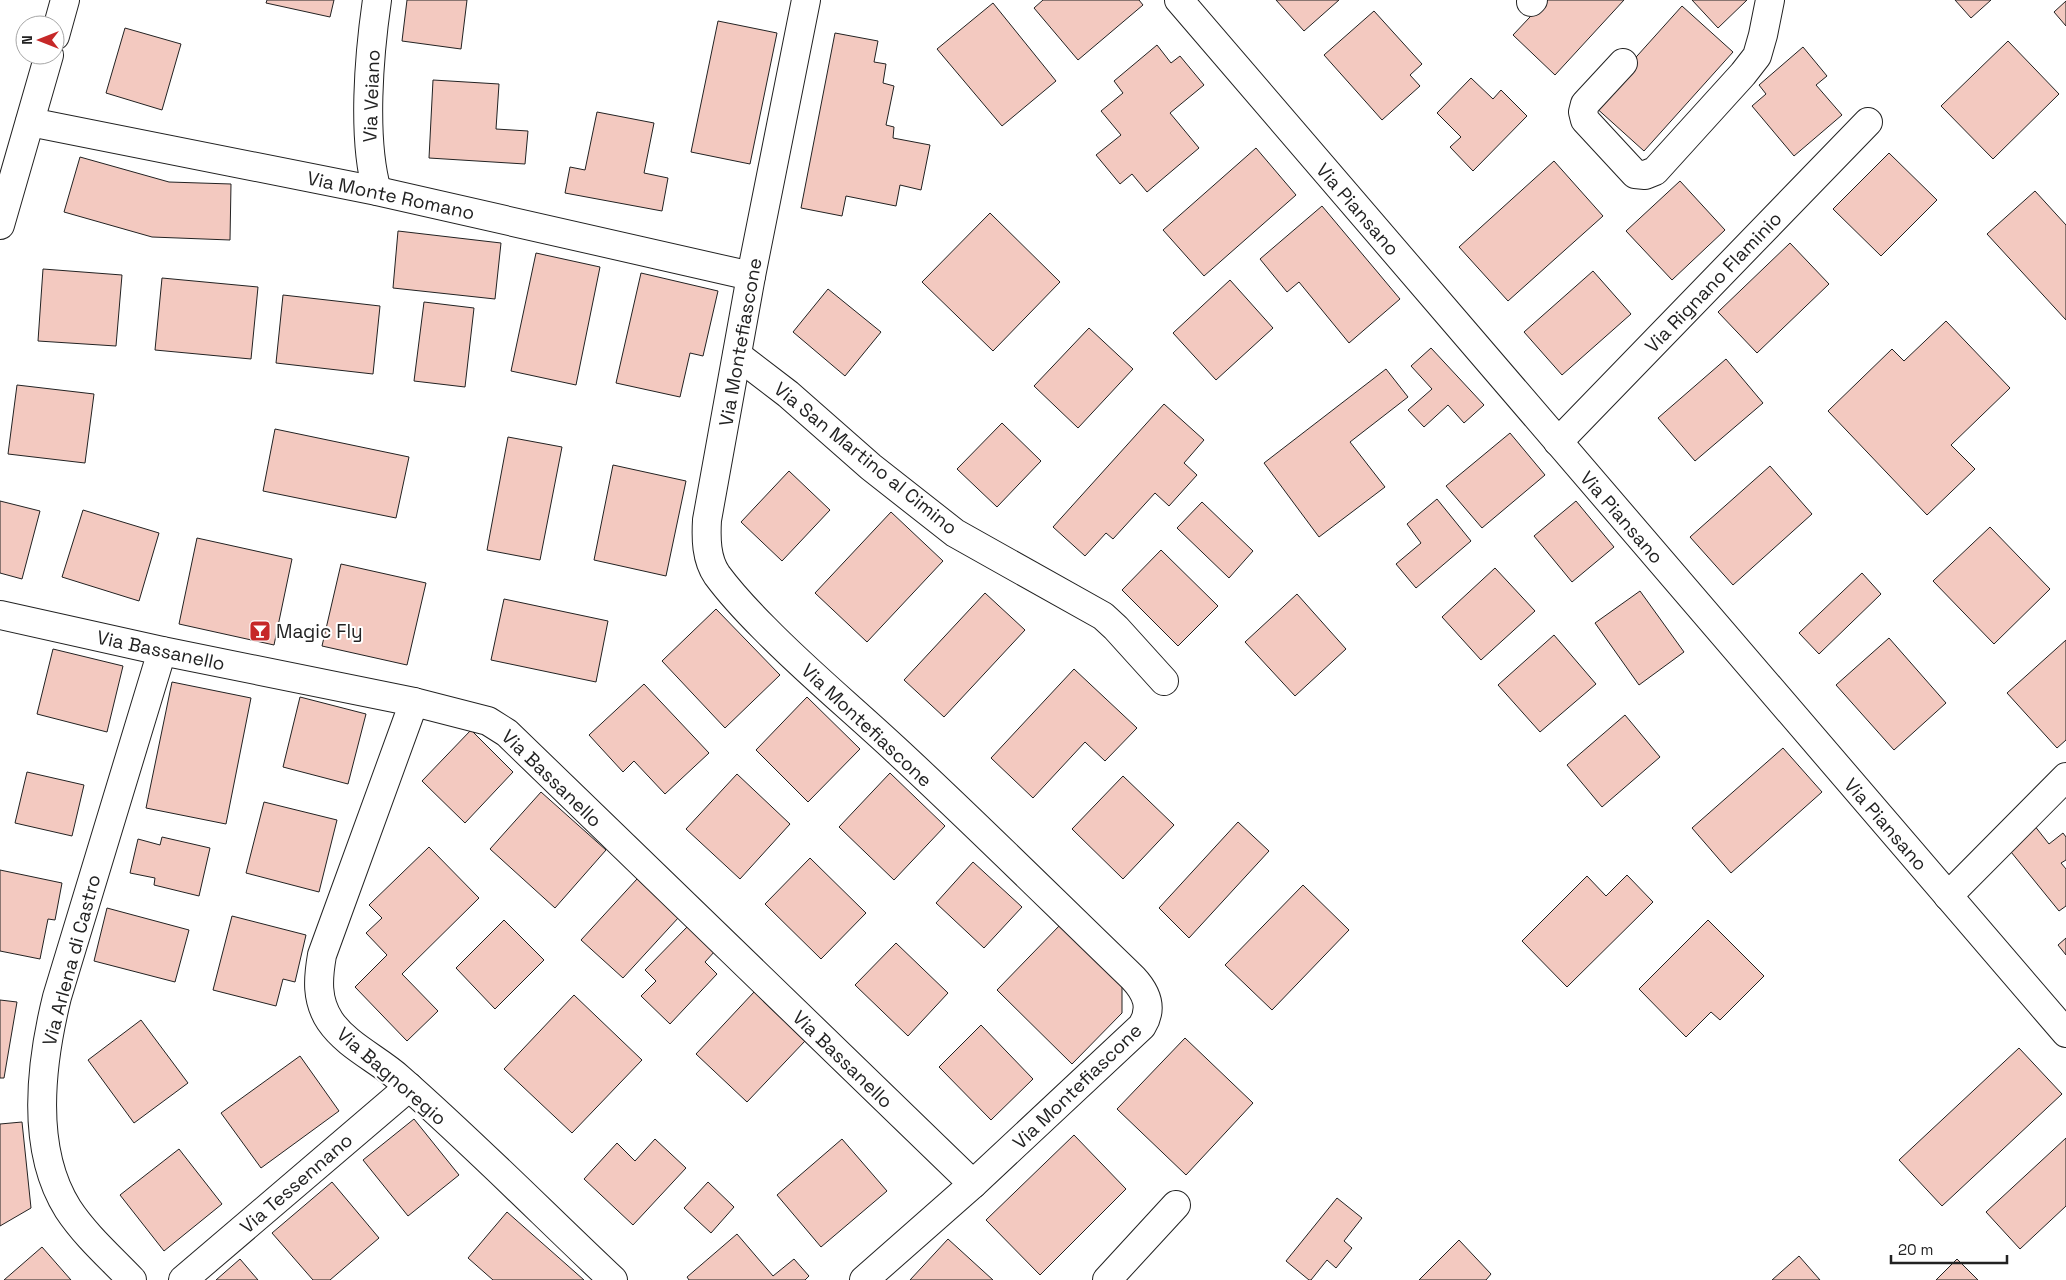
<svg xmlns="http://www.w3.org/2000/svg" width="2066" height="1280" viewBox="0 0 2066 1280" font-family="'Space Grotesk',sans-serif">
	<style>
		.building { fill: #f3c9c0; stroke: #222 }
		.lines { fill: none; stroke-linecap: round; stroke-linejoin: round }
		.minor-casing { stroke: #222; stroke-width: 30 }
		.minor { stroke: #fff; stroke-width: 28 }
		.labels { text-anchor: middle; stroke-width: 4; stroke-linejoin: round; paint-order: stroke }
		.street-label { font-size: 19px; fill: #222; stroke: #fff }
		.poi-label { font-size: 19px; fill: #222; stroke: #fff; text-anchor: start }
	</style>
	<rect width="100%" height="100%" fill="#fff"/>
	<!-- building -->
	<g class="building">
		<path d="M267,0H334L330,17L266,3Z"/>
		<path d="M407,0H467L461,49L402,41Z"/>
		<path d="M1043,0H1139L1143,5L1078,60L1034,8Z"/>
		<path d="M1276,0H1339L1304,31Z"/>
		<path d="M1546,0H1624L1555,75L1513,35Z"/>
		<path d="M1692,0H1747L1718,28Z"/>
		<path d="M1955,0H1991L1971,18Z"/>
		<path d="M2066,1V26L2054,12Z"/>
		<path d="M993,3L1056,81L1002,126L937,49Z"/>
		<path d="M1682,6L1733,52L1644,151L1593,105Z"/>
		<path d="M1374,11L1422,64L1410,75L1420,86L1382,120L1324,55Z"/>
		<path d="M718,21L777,33L750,164L691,152Z"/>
		<path d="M125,28L181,44L162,110L106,93Z"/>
		<path d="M835,33L878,41L874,62L886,64L883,83L894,86L886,125L894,127L893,138L930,145L921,190L900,185L896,206L846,196L842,216L801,208Z"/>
		<path d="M2008,41L2059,94L1993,159L1941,106Z"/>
		<path d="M1157,45L1171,63L1180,56L1204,85L1170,113L1199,148L1147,192L1132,174L1120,184L1096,155L1121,135L1101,111L1123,93L1114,81Z"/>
		<path d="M1803,47L1827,76L1816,85L1842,115L1794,156L1752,106L1766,94L1759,85Z"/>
		<path d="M1471,78L1493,99L1501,90L1527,116L1473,171L1450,147L1461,137L1437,113Z"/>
		<path d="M433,80L499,84L496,129L528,131L525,164L429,158Z"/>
		<path d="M597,112L654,123L644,173L668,178L662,211L565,193L570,167L585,170Z"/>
		<path d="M1256,148L1296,195L1204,276L1163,230Z"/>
		<path d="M1889,153L1937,200L1881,256L1833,209Z"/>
		<path d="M80,157L169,182L231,184L230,240L152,237L64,212Z"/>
		<path d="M1554,161L1603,216L1508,301L1459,247Z"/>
		<path d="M1680,181L1725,230L1672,280L1626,231Z"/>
		<path d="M2035,191L2066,225V320L1987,234Z"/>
		<path d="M1322,206L1400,299L1349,343L1299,282L1287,292L1260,259Z"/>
		<path d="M990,213L1060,282L993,351L922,282Z"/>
		<path d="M398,231L501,243L495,299L393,288Z"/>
		<path d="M1790,243L1829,284L1757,353L1718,312Z"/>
		<path d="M536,253L600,267L576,385L511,371Z"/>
		<path d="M43,269L122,275L116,346L38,341Z"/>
		<path d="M1593,271L1631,314L1562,375L1524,332Z"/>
		<path d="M641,273L718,291L703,356L690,353L680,397L616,383Z"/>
		<path d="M162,278L258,287L251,359L155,350Z"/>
		<path d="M1230,280L1273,328L1216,380L1173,333Z"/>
		<path d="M828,289L881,332L845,376L793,332Z"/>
		<path d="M283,295L380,306L373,374L276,363Z"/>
		<path d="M424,302L474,308L465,387L414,381Z"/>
		<path d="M1946,321L2010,388L1951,445L1975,469L1927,515L1828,411L1892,349L1904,361Z"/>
		<path d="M1089,328L1133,369L1078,428L1034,386Z"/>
		<path d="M1431,348L1484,405L1464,423L1448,405L1424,427L1408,410L1432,389L1411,366Z"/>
		<path d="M1726,359L1763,403L1695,461L1658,418Z"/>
		<path d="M1386,369L1408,397L1350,442L1385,487L1319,537L1264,463Z"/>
		<path d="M17,385L94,394L85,463L8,454Z"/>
		<path d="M1164,404L1204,440L1184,463L1197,475L1169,506L1155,493L1113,539L1106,533L1085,556L1053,527Z"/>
		<path d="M1002,423L1041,461L997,507L957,469Z"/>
		<path d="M275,429L409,457L396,518L263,491Z"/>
		<path d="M1510,433L1545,475L1482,528L1446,486Z"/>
		<path d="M508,437L562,447L540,560L487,550Z"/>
		<path d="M613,465L686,481L666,576L594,560Z"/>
		<path d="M1770,466L1812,514L1733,585L1690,537Z"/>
		<path d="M789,471L830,510L782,561L741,522Z"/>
		<path d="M1437,499L1471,541L1416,588L1396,564L1421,543L1407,524Z"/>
		<path d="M0,501L40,511L22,579L0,573Z"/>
		<path d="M1576,501L1614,547L1572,582L1534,536Z"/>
		<path d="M1202,502L1253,551L1229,578L1177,528Z"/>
		<path d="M83,510L159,533L139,601L62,577Z"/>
		<path d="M891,512L943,561L867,642L815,593Z"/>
		<path d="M1990,527L2050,589L1994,644L1933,581Z"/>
		<path d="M197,538L292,559L274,645L179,624Z"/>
		<path d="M1161,550L1218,606L1178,646L1122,590Z"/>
		<path d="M341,564L426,583L407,665L322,646Z"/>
		<path d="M1495,568L1535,611L1481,660L1442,617Z"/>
		<path d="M1862,573L1881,594L1819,654L1799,633Z"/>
		<path d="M1640,591L1684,652L1639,685L1595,623Z"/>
		<path d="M985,593L1025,630L944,717L904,680Z"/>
		<path d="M1297,594L1346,649L1295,696L1245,642Z"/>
		<path d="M504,599L608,621L596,682L491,660Z"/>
		<path d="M716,609L780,675L725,728L662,661Z"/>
		<path d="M1554,635L1596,684L1540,732L1498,685Z"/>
		<path d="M1889,638L1946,703L1894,750L1836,685Z"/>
		<path d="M2066,640V740L2057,748L2007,693Z"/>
		<path d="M53,649L123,666L107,732L37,714Z"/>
		<path d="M1074,669L1137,728L1105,761L1085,742L1033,798L991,758Z"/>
		<path d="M172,682L251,698L226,824L146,808Z"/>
		<path d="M644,684L709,753L665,794L634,761L623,772L589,735Z"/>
		<path d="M300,697L366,714L348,784L283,767Z"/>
		<path d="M807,697L860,749L808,802L756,750Z"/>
		<path d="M1625,715L1660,757L1602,807L1567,765Z"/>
		<path d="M471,730L513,772L465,823L422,781Z"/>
		<path d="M1783,748L1822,792L1731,873L1692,828Z"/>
		<path d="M27,772L84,785L72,836L15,823Z"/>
		<path d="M890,773L945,826L894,880L839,827Z"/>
		<path d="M737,774L790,824L740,879L686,829Z"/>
		<path d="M1123,776L1174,825L1123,879L1072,829Z"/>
		<path d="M541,792L606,850L555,908L490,849Z"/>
		<path d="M264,802L337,820L319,892L246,873Z"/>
		<path d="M1238,822L1269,851L1189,938L1159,908Z"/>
		<path d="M2034,825L2049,844L2063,833L2066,837V860L2061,863L2066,869V906L2059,911L2007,847Z"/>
		<path d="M162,837L210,848L199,896L154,885L155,878L130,873L138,839L160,845Z"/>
		<path d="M429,847L479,898L402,974L438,1011L407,1041L355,987L387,955L366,933L382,918L369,905Z"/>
		<path d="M810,858L866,913L821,959L765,904Z"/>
		<path d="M973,862L1022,907L984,948L936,903Z"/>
		<path d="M0,870L62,883L55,920L48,919L40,959L0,951Z"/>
		<path d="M1627,875L1653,902L1567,987L1522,941L1587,876L1606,896Z"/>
		<path d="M637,879L679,917L623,978L581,940Z"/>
		<path d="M1303,885L1349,930L1272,1010L1225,965Z"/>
		<path d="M107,908L189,930L175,982L94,961Z"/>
		<path d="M232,916L306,935L295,982L283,979L276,1006L213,990Z"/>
		<path d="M504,920L544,960L495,1009L456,968Z"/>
		<path d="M1708,920L1764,976L1720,1020L1711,1012L1686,1037L1639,989Z"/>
		<path d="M1061,924L1122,984V1013L1072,1064L997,990Z"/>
		<path d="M688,926L715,951L705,962L717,974L670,1024L641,996L656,981L645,970Z"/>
		<path d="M2066,938V955L2058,945Z"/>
		<path d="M896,943L948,993L908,1036L855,985Z"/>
		<path d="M754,992L805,1041L747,1102L696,1054Z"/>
		<path d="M574,995L642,1060L572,1133L504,1069Z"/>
		<path d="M0,1000L17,1002L4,1078H0Z"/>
		<path d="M141,1020L188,1083L134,1123L88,1060Z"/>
		<path d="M981,1025L1033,1079L991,1120L939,1067Z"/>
		<path d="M1185,1038L1253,1103L1186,1175L1117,1109Z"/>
		<path d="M2019,1048L2062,1094L1942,1206L1899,1160Z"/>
		<path d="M300,1056L339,1111L261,1168L221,1113Z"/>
		<path d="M414,1119L459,1175L408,1216L363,1160Z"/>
		<path d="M22,1122L31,1208L0,1226V1124Z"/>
		<path d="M1074,1135L1126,1189L1040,1275L986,1220Z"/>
		<path d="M2066,1138V1206L2020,1249L1986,1212Z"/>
		<path d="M655,1139L686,1168L633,1225L584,1179L617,1143L635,1161Z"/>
		<path d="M842,1139L887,1191L821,1247L777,1195Z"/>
		<path d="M179,1149L222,1204L164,1251L120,1195Z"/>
		<path d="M332,1182L379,1238L330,1280H313L272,1233Z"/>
		<path d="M708,1182L734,1207L711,1233L684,1208Z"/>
		<path d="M1337,1198L1362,1218L1344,1241L1352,1248L1336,1268L1327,1260L1311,1280H1309L1286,1261Z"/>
		<path d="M507,1212L584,1280H493L468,1258Z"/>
		<path d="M737,1234L773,1276L794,1259L809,1276L805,1280H689L687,1277Z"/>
		<path d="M948,1239L993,1280H910Z"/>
		<path d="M1459,1240L1491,1274L1486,1280H1419Z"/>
		<path d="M42,1247L71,1280H4Z"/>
		<path d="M1799,1256L1820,1280H1772Z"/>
		<path d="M240,1259L258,1280H216Z"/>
		<path d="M1957,1259L1978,1280H1936Z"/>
	</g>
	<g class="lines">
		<!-- minor casing -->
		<g class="minor-casing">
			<g id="minor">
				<path d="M377,0C369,55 362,138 377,191"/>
				<path d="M806,0L751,276L707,520C706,538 706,559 717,575C731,594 748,612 765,629C806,671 852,709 896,750C976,824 1054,902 1133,978C1147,993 1153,1008 1142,1026L973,1184L864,1280"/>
				<path d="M1179,0L2066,1033"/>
				<path d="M1531,2L1533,0"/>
				<path d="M55,36L65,0"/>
				<path d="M1623,63L1585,104L1583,112L1585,120L1635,174L1645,175L1655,171L1743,74L1757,56L1763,35L1770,0"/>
				<path d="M30,122L377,191L751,276"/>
				<path d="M0,225L49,55"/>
				<path d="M737,355L788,394L871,467L955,533L1103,616L1116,628L1164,681"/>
				<path d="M1558,442L1868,122"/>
				<path d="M0,615L162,651L414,702L488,721L507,733L973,1184"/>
				<path d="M414,702L322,955C318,978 316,1000 330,1021C347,1046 378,1059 400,1079C473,1143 542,1213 613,1280"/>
				<path d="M1948,896L2066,777"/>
				<path d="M132,1280C110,1257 85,1235 68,1209C30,1149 41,1062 57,997L162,651"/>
				<path d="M183,1280L409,1087"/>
				<path d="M1107,1280L1176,1205"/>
			</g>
		</g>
		<!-- minor -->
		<use href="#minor" class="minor"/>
	</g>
	<!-- icons -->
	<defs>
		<g id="bar-square" transform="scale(1.125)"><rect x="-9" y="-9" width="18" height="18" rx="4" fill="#c62828" stroke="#fff"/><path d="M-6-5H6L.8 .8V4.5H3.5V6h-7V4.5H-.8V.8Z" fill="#fff"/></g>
	</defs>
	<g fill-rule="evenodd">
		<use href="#bar-square" x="260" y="631"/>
	</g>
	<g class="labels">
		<!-- street labels -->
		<g class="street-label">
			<text transform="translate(371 96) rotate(-88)" y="7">Via Veiano</text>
			<text transform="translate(391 195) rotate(12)" y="7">Via Monte Romano</text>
			<text transform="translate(1358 209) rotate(49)" y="7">Via Piansano</text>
			<text transform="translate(1713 282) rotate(-46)" y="7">Via Rignano Flaminio</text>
			<text transform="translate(740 342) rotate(-80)" y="7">Via Montefiascone</text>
			<text transform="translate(866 458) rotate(39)" y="7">Via San Martino al Cimino</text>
			<text transform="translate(1622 517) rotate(49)" y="7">Via Piansano</text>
			<text transform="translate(161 650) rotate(12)" y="7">Via Bassanello</text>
			<text transform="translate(867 725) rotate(43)" y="7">Via Montefiascone</text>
			<text transform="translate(552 778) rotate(44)" y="7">Via Bassanello</text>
			<text transform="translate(1886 824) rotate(49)" y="7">Via Piansano</text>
			<text transform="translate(71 960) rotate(-75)" y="7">Via Arlena di Castro</text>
			<text transform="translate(843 1059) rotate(44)" y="7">Via Bassanello</text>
			<text transform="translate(392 1076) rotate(41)" y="7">Via Bagnoregio</text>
			<text transform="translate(1077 1086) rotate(-44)" y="7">Via Montefiascone</text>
			<text transform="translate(296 1183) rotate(-41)" y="7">Via Tessennano</text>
		</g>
		<!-- poi labels -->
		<g class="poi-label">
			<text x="276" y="638">Magic Fly</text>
		</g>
	</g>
	<!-- north arrow -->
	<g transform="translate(40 40) rotate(270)"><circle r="24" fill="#ffffff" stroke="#a7a7a7"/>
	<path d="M0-4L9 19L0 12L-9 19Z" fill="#c62828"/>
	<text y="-8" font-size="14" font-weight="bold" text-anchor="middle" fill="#222222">N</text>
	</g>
	<!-- scale -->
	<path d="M1891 1255v8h116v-8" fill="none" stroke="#222222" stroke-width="2.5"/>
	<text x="1898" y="1255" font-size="15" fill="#222222" stroke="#ffffff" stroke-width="4" paint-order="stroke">20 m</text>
</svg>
